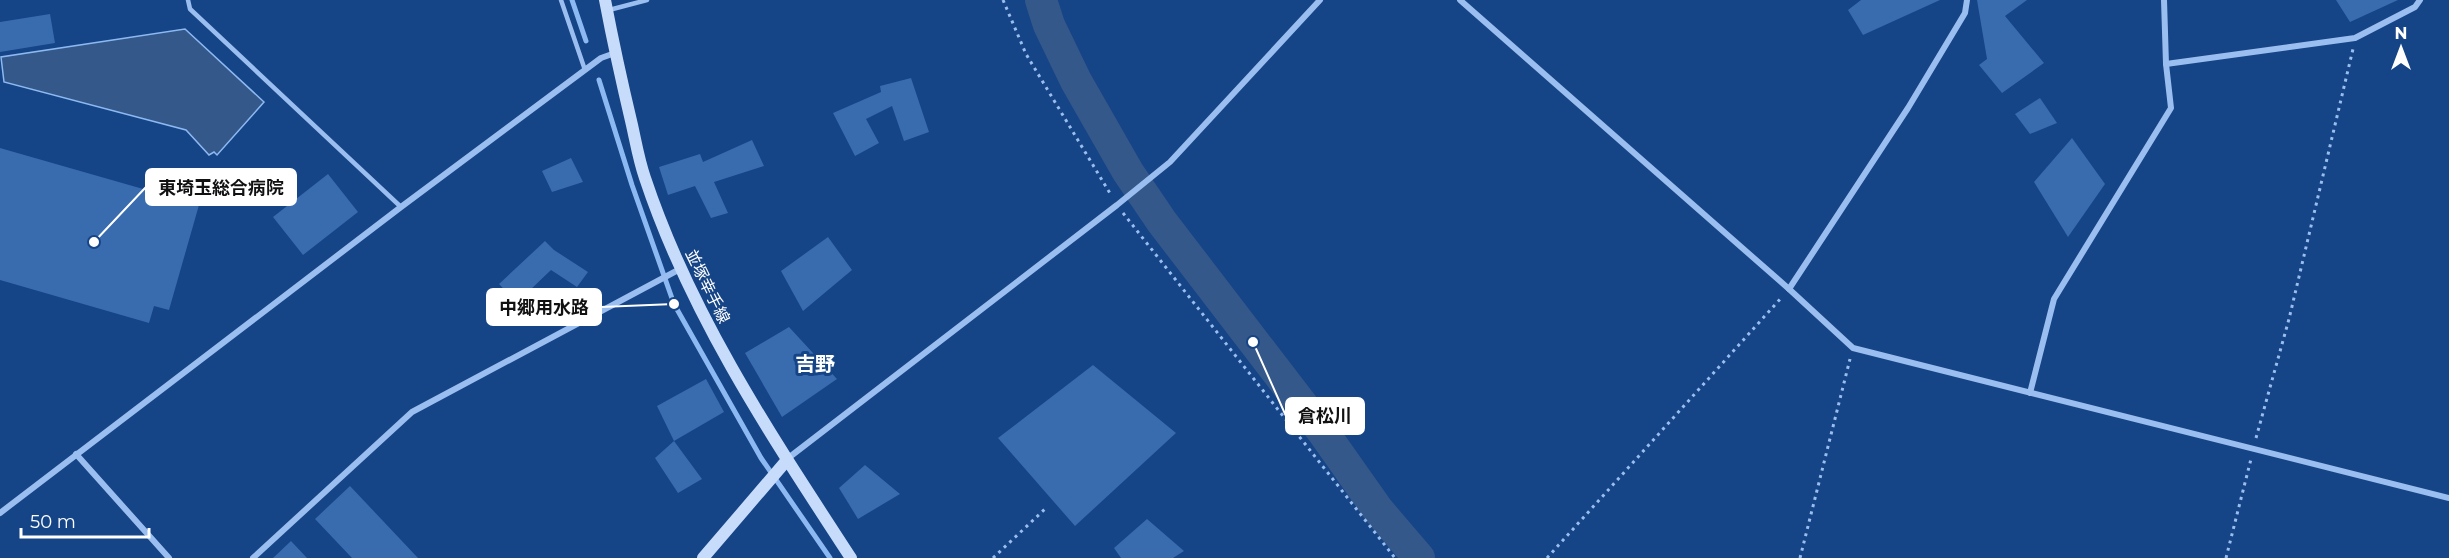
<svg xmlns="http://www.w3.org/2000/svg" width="2449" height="558" viewBox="0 0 2449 558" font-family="Montserrat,'Noto Sans JP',sans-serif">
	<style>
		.water { fill: #35588a; stroke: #8cb9f2; stroke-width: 1.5 }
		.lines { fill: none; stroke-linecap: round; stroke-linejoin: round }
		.stream { stroke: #8cb9f2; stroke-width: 5 }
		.river { stroke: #35588a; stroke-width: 32 }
		.building { fill: #396baf }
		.path { stroke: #9abeef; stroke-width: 3; stroke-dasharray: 3 4.5; stroke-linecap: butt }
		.lane { stroke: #9abeef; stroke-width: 4.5 }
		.street { stroke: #9abeef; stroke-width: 6 }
		.secondary { stroke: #c7dcfa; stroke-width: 12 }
		.labels { text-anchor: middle; stroke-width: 6; stroke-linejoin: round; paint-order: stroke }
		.street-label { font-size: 16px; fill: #fff; stroke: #154487 }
		.quarter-label { font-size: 20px; font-weight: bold; fill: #fff; stroke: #154487 }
		.leader { fill: none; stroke: #fff; stroke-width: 2 }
		.callout-dot { fill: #fff; stroke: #154487; stroke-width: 2 }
		.callout { fill: #fff; stroke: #fff; stroke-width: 2 }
		.callout-label { font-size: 18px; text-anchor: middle; font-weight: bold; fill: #111 }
	</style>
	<rect width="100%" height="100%" fill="#154487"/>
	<!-- water -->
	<polygon class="water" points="185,29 264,102 217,155 214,152 209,155 186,130 4,82 1,57"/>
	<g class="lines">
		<!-- stream -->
		<g class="stream">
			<polyline points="572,0 586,41"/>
			<polyline points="599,80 632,185 674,304 761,458 830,558"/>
		</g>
		<!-- river -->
		<polyline class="river" points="1041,0 1049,25 1076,81 1128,172 1162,222 1323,432 1378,510 1419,558"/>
	</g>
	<!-- building -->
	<g class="building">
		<polygon points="1861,0 1940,0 1863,35 1848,10"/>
		<polygon points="1977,0 2027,0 2005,16 2044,63 2002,93 1979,65 1987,59"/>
		<polygon points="2336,0 2398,0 2350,22"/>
		<polygon points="50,14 55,43 0,52 0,22"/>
		<polygon points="911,78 929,132 904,141 892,106 866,119 879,143 855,156 833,113 881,92 880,86"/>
		<polygon points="2040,98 2057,123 2030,134 2015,114"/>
		<polygon points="2072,138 2105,184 2068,237 2034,182"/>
		<polygon points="752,140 764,166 714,182 728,213 711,218 695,186 668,195 659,167 700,154 703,162"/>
		<polygon points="0,148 199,205 169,310 154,306 149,323 0,280"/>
		<polygon points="571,158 583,182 552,192 542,171"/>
		<polygon points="328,174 358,212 303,255 273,217"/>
		<polygon points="828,237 852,270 803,311 781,271"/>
		<polygon points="545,241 554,250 588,272 577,287 551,270 529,291 534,296 521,307 499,284"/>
		<polygon points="789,327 837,379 782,417 745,353"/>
		<polygon points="1093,365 1176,433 1075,526 998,438"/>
		<polygon points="706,379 724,412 674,441 657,406"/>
		<polygon points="674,441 702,479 678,493 655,458"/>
		<polygon points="865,465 900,494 858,519 839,488"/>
		<polygon points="350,486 418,558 352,558 315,519"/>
		<polygon points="1147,519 1184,551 1173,558 1121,558 1114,548"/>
		<polygon points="291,541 307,558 273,558"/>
	</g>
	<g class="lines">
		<!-- path -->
		<g class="path">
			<polyline points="1003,0 1026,54 1111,195"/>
			<polyline points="1123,213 1395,558"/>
			<polyline points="2256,438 2289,319 2353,49"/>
			<polyline points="993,558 1045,509"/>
			<polyline points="1547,558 1782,297"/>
			<polyline points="1800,558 1850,359"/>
			<polyline points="2226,558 2251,459"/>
		</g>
		<!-- lane -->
		<g class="lane">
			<polyline points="188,0 190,9 401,207"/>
			<polyline points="561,0 585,70"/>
			<polyline points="609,10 647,0"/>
		</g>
		<!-- street -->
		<g class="street">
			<polyline points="1460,0 1789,289 1853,348 2449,498"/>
			<polyline points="2166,64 2355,38 2415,7 2420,0"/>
			<polyline points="1789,289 1908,108 1965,13 1967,0"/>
			<polyline points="2030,393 2054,299 2171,108 2166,64 2164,0"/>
			<polyline points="76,454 169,558"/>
			<polyline points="787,459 1117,205 1170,162 1320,0"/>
			<polyline points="0,513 401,207 601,58 615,53"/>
			<polyline points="253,558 412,412 680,269"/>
		</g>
		<!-- secondary -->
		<g class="secondary">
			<path d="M605 0C613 42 622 83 632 125 636 143 639 161 645 178 691 316 772 437 851 558"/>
			<polyline points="703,558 787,460"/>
		</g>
	</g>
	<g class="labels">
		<!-- street labels -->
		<g class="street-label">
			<text transform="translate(708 286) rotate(64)" y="6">並塚幸手線</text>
		</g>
		<!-- quarter labels -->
		<g class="quarter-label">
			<text x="815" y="371">吉野</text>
		</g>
	</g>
	<!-- callouts -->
	<path class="leader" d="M94 242L146 187M674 304L601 307M1253 342L1286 416"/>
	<g class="callout-dot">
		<circle cx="94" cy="242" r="6"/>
		<circle cx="674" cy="304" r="6"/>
		<circle cx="1253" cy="342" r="6"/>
	</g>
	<g class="callout">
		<rect x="146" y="169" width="150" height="36" rx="6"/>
		<rect x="487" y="289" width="114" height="36" rx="6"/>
		<rect x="1286" y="398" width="78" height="36" rx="6"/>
	</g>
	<g class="callout-label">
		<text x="221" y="194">東埼玉総合病院</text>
		<text x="544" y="314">中郷用水路</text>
		<text x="1325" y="422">倉松川</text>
	</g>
	<!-- north arrow -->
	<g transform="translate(2401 48)" stroke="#154487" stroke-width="4.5" paint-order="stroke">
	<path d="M0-4.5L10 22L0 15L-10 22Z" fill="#ffffff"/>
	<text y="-9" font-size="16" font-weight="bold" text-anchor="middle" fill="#ffffff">N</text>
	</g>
	<!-- scale -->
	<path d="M21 528v9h128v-9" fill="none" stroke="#ffffff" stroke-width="3"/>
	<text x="30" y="528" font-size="18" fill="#ffffff" stroke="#154487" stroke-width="4.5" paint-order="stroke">50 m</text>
</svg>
